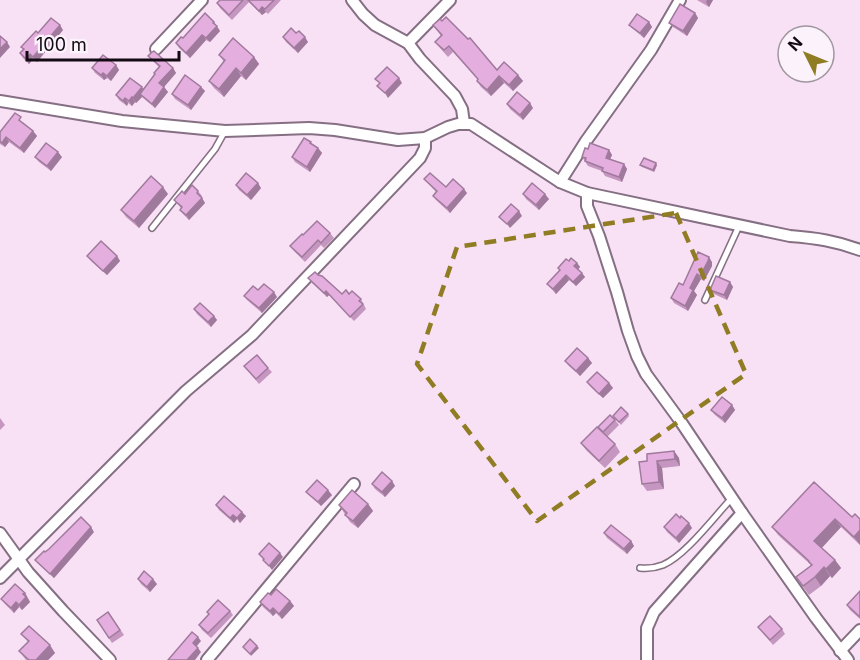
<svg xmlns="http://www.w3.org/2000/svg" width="860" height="660" viewBox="0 0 860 660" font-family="Inter,sans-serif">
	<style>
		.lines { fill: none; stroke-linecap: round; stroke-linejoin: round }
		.service-casing { stroke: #856f83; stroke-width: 8 }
		.minor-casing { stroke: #856f83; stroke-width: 14 }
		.service { stroke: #fff; stroke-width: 5 }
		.minor { stroke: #fff; stroke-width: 10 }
		.wall { fill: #c496c0 }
		.shaded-wall { fill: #a07a9c }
		.building { fill: #e4afdf; stroke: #a07a9c; stroke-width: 1.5 }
		.marked { fill: none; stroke: #907c23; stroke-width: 4.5; stroke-dasharray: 12 8; stroke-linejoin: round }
	</style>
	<rect width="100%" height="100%" fill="#f8e0f5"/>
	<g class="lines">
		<!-- service casing -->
		<g class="service-casing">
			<g id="service">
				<polyline points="152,228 215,149 225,131"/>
				<polyline points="705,300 739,226"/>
				<path d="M640 568C648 569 655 568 663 565 686 555 714 517 732 498"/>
			</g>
		</g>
		<!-- minor casing -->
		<g class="minor-casing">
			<g id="minor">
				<polyline points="352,0 363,14 375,25 408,43 420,59 455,96 462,109 464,123"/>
				<polyline points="408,43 450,0"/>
				<polyline points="156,49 202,0"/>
				<path d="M0 101 122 121 225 131 309 128 335 130 398 140 425 138 448 127 458 124H471L560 182 587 193 790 236C816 238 836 241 860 250"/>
				<polyline points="560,182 586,141 651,50 680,0"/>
				<polyline points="587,193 587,206 599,236 617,292 628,331 637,356 646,374 681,422 742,513 816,618 848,660"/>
				<polyline points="0,533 28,572 63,611 110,660"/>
				<polyline points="0,578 186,391 252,335 270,316 420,158 425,148 425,138"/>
				<polyline points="840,651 860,630"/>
				<polyline points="207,660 354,484"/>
				<polyline points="647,660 647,628 654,612 742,513"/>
			</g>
		</g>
		<!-- service -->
		<use href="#service" class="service"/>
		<!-- minor -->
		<use href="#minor" class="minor"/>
	</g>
	<!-- wall -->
	<g class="wall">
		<polygon points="220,0 281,0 268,14 266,12 262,15 249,2 232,20 220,8 217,3"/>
		<polygon points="697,0 713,0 709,7"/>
		<polygon points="695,13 698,18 687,36 673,27 669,23"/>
		<polygon points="214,22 220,31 210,42 206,40 190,58 179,48 176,43 183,38"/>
		<polygon points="649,22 652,27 644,38 633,29 629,25"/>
		<polygon points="433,25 497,70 518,75 523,81 513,91 504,83 491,96 481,87 477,81 478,80 453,52 448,57 440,48 435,42 441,36"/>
		<polygon points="63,30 37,62 33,59 29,64 23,58 20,53 23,49 21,47 38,33"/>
		<polygon points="296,33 308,42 298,53 286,42 283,37"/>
		<polygon points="219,55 254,57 259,64 246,80 241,76 224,97 214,88 209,81 224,62"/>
		<polygon points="148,56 173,68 176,73 164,87 168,92 155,108 142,97 136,103 135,102 132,106 128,103 127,106 119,100 116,95 144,90 159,67"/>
		<polygon points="116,65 119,70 111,81 107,78 104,80 95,73 92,68"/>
		<polygon points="201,87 205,91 191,110 175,99 172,94"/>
		<polygon points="507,104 533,108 523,120 510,109"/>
		<polygon points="24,122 23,123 33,131 37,136 24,153 9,142 5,147 0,144 0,132"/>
		<polygon points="313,145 318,148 322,153 310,172 295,162 292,157"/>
		<polygon points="588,149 609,150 612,155 610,159 624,164 627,169 622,182 605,176 602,171 588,166 582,157"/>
		<polygon points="35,157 62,157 51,171 39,162"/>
		<polygon points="640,165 657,165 654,172 642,167"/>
		<polygon points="424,179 446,187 467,193 450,213 436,200 433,196 436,192"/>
		<polygon points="236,185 261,188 251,200 239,190"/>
		<polygon points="198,191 202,196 201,197 205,203 189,220 183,214 180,210 181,208 174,200 185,194"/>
		<polygon points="168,194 139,228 126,217 121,210"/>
		<polygon points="523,194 549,199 539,210 526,199"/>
		<polygon points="330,233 334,238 324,248 321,245 305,262 294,251 290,246 303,235"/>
		<polygon points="87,256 117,256 120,261 107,275 91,261"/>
		<polygon points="569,261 577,263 580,267 578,270 585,277 576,286 569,280 556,294 547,284 560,270 558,268"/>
		<polygon points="712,262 712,266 704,281 701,279 694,291 697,295 688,311 674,303 671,298 683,285"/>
		<polygon points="308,278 342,294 349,294 361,299 366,309 354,321 329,295 327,297 312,283"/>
		<polygon points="730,282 733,287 727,300 714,294 710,290"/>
		<polygon points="258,290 277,297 262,313 247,300 244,296"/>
		<polygon points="194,309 214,316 217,320 211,327 197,314"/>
		<polygon points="588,358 592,363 580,376 569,366 565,361"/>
		<polygon points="244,366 268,368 272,372 259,384"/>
		<polygon points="587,382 609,383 613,388 603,398 591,387"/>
		<polygon points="732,405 735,410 725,423 715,415 711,410"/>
		<polygon points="628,414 629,416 621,425 613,416"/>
		<polygon points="0,418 5,425 0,430"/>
		<polygon points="615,420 619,425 607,437 615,444 620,452 605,468 586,450 581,443 599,429"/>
		<polygon points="674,451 679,458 680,466 662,468 664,489 647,491 642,484 647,461"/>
		<polygon points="392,481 395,486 385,497 375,489 372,484"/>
		<polygon points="306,492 332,495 321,506 310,496"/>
		<polygon points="368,504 373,511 358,528 350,522 339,505"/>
		<polygon points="216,505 246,516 240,523 237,519 234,523 219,510"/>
		<polygon points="852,517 860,545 841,527 821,548 835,560 841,568 832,578 830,576 821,586 809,595 796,577 811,565 778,535 772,527"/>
		<polygon points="680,518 692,528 679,543 667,532 664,527"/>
		<polygon points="94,532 54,578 39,564 35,560 45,552"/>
		<polygon points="604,533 631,541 634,546 627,554 607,538"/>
		<polygon points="138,579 157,584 150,592 141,584"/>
		<polygon points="860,591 860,619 850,610 847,605"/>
		<polygon points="25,593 30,602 22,610 19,607 14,613 5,604 1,599"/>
		<polygon points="271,595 290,601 294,606 282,619 276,613 273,616 263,607 260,602"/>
		<polygon points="230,611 233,615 211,638 202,630 199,625 209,614"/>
		<polygon points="108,612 124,635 112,643 97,620"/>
		<polygon points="758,627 782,629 785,634 773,645"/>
		<polygon points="21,634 55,653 48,660 26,660 19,651 28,642"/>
	</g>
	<!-- shaded-wall -->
	<g class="shaded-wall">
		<polygon points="707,0 713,0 709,7 706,2"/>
		<polygon points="262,7 266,12 262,15 259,11"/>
		<polygon points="695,13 698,18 687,36 683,31"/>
		<polygon points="214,22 220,31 210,42 206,38"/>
		<polygon points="649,22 652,27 644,38 640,33"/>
		<polygon points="60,25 63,30 37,62 33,57"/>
		<polygon points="202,35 206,40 190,58 186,53"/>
		<polygon points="305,37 308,42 298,53 294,48"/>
		<polygon points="7,42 10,47 0,58 0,49"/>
		<polygon points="30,54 33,59 29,64 26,59"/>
		<polygon points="254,57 259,64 246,80 241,73"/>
		<polygon points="116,65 119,70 111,81 107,76"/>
		<polygon points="173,68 176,73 163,88 159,83"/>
		<polygon points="236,68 241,76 224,97 219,89"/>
		<polygon points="103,73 107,78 104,80 101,75"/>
		<polygon points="518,75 523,81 513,91 509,85"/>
		<polygon points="499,76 504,83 491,96 487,90"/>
		<polygon points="399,78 402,83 388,98 385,93"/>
		<polygon points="142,87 146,92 140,94 142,97 136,103 133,98"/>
		<polygon points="164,87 168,92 155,108 152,104"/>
		<polygon points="201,87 205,91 191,110 188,105"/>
		<polygon points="132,97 135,102 132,106 129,101"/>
		<polygon points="125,98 128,103 127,106 123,101"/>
		<polygon points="530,103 533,108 523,120 520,115"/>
		<polygon points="33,131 37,136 24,153 20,148"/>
		<polygon points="6,137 9,142 5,147 2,143"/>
		<polygon points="318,148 322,153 310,172 307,167"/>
		<polygon points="609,150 612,155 609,162 606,158"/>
		<polygon points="58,152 62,157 51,171 47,166"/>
		<polygon points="656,163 657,165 654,172 653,170"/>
		<polygon points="624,164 627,169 622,182 619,177"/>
		<polygon points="258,183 261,188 251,200 247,195"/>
		<polygon points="163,187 168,194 139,228 134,221"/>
		<polygon points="464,189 467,193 450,213 447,208"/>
		<polygon points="545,194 549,199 539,210 536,205"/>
		<polygon points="202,198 205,203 189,220 186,215"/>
		<polygon points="519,211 522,216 510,228 507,224"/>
		<polygon points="117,256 120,261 107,275 103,271"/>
		<polygon points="709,257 712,262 712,266 704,281 700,276"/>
		<polygon points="577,263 580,267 577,270 574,266"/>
		<polygon points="582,273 585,277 576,286 573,282"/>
		<polygon points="697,274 701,279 694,291 697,295 688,311 685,306 690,288"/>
		<polygon points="566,275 569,280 556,294 553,289"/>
		<polygon points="730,282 733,287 727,300 724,295"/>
		<polygon points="326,291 329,295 327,297 324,293"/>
		<polygon points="274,292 277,297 262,313 259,308"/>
		<polygon points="214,316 217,320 211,327 208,322"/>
		<polygon points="588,358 592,363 580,376 576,371"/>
		<polygon points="609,383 613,388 603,398 599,394"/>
		<polygon points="732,405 735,410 725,423 722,418"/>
		<polygon points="674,451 679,458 680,466 675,459"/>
		<polygon points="657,461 662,468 664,489 659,482"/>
		<polygon points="392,481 395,486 385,497 382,492"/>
		<polygon points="328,490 332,495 321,506 318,502"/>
		<polygon points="368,504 373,511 358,528 353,521"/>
		<polygon points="242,512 246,516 240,523 237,518"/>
		<polygon points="233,515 237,519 234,523 230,518"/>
		<polygon points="835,519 841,527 820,550 814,541"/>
		<polygon points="689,523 692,528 679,543 676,538"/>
		<polygon points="91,527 94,532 54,578 50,574"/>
		<polygon points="860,530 860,545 854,537"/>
		<polygon points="631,541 634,546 627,554 624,549"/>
		<polygon points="280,553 283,557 272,570 269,566"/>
		<polygon points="835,560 841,568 832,578 826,569"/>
		<polygon points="824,567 830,576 821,586 815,577"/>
		<polygon points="153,579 157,584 150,592 147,587"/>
		<polygon points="25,593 30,602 22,610 19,605"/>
		<polygon points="290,601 294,606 282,619 279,614"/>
		<polygon points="16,602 19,607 14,613 11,608"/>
		<polygon points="273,608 276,613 273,616 270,611"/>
		<polygon points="198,637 201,641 196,647 193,643"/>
		<polygon points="50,645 55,653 48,660 36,660"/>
		<polygon points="257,646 259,648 251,656 250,654"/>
		<polygon points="198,648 201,652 195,660 187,660"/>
	</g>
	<!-- building -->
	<g class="building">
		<polygon points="220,0 243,0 229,15 217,3"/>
		<polygon points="248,0 274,0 265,9 262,7 259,11"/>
		<polygon points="680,4 695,13 683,31 669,23"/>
		<polygon points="205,13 214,22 213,23 217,26 206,38 202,35 186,53 176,43 181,37 183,38"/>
		<polygon points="637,14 649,22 640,33 629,25"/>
		<polygon points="446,17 468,39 470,38 497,70 504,62 518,75 509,85 499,76 487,90 477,81 478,79 449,46 444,50 435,42 442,35 433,25 440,19 442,21"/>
		<polygon points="51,18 60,25 33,57 30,54 26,59 20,53 24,49 21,47 36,31 38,33"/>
		<polygon points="291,28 296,33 299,31 305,37 294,48 283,37"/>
		<polygon points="0,36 7,42 0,49"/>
		<polygon points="233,38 254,57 241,73 236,68 219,89 209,81 225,60 219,55"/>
		<polygon points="154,51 173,68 159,83 164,87 152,104 140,94 155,74 154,73 160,66 148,56 152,52"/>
		<polygon points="103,55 116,65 107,76 103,73 101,75 92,68"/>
		<polygon points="387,67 399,78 385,93 377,86 380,83 375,79"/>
		<polygon points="185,75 201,87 188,105 172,94"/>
		<polygon points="130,78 142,87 133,98 132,97 129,101 125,98 123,101 116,95"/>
		<polygon points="517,92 530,103 520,115 507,104"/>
		<polygon points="15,113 21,117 19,120 33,131 20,148 6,137 2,143 0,141 0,132"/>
		<polygon points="304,138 311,142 310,143 318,148 307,167 292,157"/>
		<polygon points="46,143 58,152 47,166 35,157"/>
		<polygon points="590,143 609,150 606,158 624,164 619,177 602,171 603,168 585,161 586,158 582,157 585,148 588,149"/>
		<polygon points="644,158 656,163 653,170 640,165"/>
		<polygon points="246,173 258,183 247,195 236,185"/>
		<polygon points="430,173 446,187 453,179 464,189 447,208 433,196 437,191 424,179"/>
		<polygon points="151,176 163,187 134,221 121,210"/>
		<polygon points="532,183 545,194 536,205 523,194"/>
		<polygon points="192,185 198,191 197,193 202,198 186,215 180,210 182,207 174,200 182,191 185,194"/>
		<polygon points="511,204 519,211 507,224 499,217"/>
		<polygon points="317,221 330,233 321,243 318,240 302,257 290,246 302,234 303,235"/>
		<polygon points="101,241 117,256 103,271 87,256"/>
		<polygon points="698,252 709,257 708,261 700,276 697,274 690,288 693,290 685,306 671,298 679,283 683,285"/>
		<polygon points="571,258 577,263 574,266 582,273 573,282 566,275 553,289 547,284 560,270 558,268 566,259 569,261"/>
		<polygon points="315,272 318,275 322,276 342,294 346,290 349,294 352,291 361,299 359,301 363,304 350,317 326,291 324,293 308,278"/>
		<polygon points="716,276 730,282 724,295 710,290"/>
		<polygon points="264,284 274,292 259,308 244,296 253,286 258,290"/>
		<polygon points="200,303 214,316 208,322 194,309"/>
		<polygon points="577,348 588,358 576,371 565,361"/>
		<polygon points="257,355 268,368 256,379 244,366"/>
		<polygon points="597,372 609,383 599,394 587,382"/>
		<polygon points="722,397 732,405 722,418 711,410"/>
		<polygon points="621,407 628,414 619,422 613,416"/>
		<polygon points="610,415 615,420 603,432 598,427"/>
		<polygon points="597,427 615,444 599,461 581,443"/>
		<polygon points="674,451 675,459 657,461 659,482 642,484 639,462 647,461 647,454"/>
		<polygon points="382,472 392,481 382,492 372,484"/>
		<polygon points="317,480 328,490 318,502 306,492"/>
		<polygon points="814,482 852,517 855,514 860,519 860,530 854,537 835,519 814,541 835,560 826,569 824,567 815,577 803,586 796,577 812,565 809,562 809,561 772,527"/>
		<polygon points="352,490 368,504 353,521 345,515 347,513 339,505"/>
		<polygon points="224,496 242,512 237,518 233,515 230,518 216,505"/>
		<polygon points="676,514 680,518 681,516 689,523 676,538 664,527"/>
		<polygon points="81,517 91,527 50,574 35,560 44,551 45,552 49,549"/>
		<polygon points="611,525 631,541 624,549 604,533"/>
		<polygon points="269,543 280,553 269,566 263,560 264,559 259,554"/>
		<polygon points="144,571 153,579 147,587 138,579"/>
		<polygon points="15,584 25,593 23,594 26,597 19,605 16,602 11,608 1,599"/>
		<polygon points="276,589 290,601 279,614 273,608 270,611 260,602 268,593 271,595"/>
		<polygon points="860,591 860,617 847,605"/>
		<polygon points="218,600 230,611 208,633 199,625 209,614 207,612"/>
		<polygon points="108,612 120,630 109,638 97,620"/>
		<polygon points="770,616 782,629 770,640 758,627"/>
		<polygon points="29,626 50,645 36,660 29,660 19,651 29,641 21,634"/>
		<polygon points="192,632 198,637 193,643 198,648 187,660 168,660"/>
		<polygon points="250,639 257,646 250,654 243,647"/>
	</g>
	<!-- marked area -->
	<path class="marked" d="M676 213 746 374 537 521 417 364 457 247Z"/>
	<!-- north arrow -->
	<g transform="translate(806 54) rotate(313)"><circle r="28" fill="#fcf2fb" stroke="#9f969e" stroke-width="1.5"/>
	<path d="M0-4.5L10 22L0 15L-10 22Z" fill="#907c23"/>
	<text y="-9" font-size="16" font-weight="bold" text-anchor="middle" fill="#130b13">N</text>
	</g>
	<!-- scale -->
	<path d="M27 51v9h152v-9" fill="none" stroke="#130b13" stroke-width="3"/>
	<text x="36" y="51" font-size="18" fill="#130b13" stroke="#fcf2fb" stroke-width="4.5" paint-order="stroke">100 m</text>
</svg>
